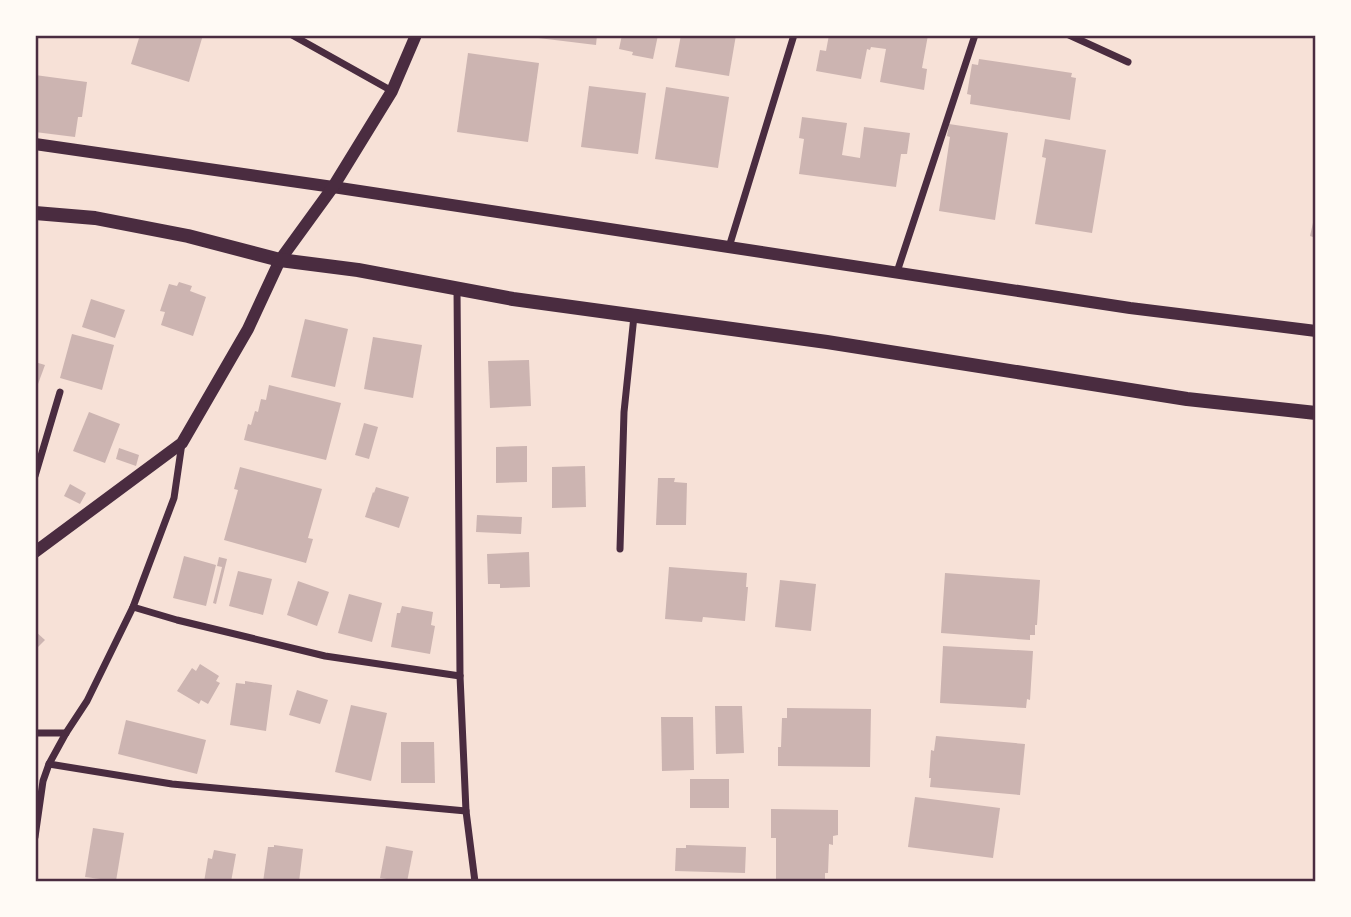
<svg xmlns="http://www.w3.org/2000/svg" width="1351" height="917" viewBox="0 0 1351 917" font-family="'Archivo Narrow',sans-serif">
	<style>
		.building { fill: #ccb4b1 }
		.lines { fill: none; stroke-linecap: round; stroke-linejoin: round }
		.minor { stroke: #4a2c40; stroke-width: 7 }
		.tertiary { stroke: #4a2c40; stroke-width: 12 }
		.secondary { stroke: #4a2c40; stroke-width: 14 }
		.neatline { fill: none; stroke: #4a2c40; stroke-width: 2.5 }
	</style>
	<rect width="100%" height="100%" fill="#f7e1d7"/>
	<!-- building -->
	<g class="building">
		<polygon points="140,35 203,35 189,82 131,64"/>
		<polygon points="530,35 597,35 596,45 530,37"/>
		<polygon points="622,35 658,35 653,59 632,55 633,52 619,49"/>
		<polygon points="681,35 736,35 729,76 675,67"/>
		<polygon points="829,35 928,35 922,68 927,69 924,90 880,82 886,49 871,47 870,50 867,49 861,79 816,71 820,50 826,51"/>
		<polygon points="468,53 539,63 528,142 457,132"/>
		<polygon points="979,59 1072,73 1071,77 1076,78 1070,120 970,104 971,95 967,94 972,64 978,65"/>
		<polygon points="35,75 87,82 82,117 78,117 75,137 35,132"/>
		<polygon points="589,86 646,93 638,154 581,147"/>
		<polygon points="666,87 729,97 718,168 655,159"/>
		<polygon points="802,117 847,123 842,155 860,158 864,127 910,133 907,154 901,154 896,187 799,174 804,139 799,138"/>
		<polygon points="949,124 1008,133 995,220 939,211 950,137 947,136"/>
		<polygon points="1045,139 1106,150 1092,233 1035,224 1046,158 1042,157"/>
		<polygon points="1315,214 1316,214 1316,238 1310,236"/>
		<polygon points="179,282 192,286 190,291 206,297 193,336 161,325 165,312 160,311 169,284 177,286"/>
		<polygon points="91,299 125,310 115,338 82,327"/>
		<polygon points="305,319 348,329 335,387 291,377"/>
		<polygon points="72,334 114,345 102,390 60,378"/>
		<polygon points="373,337 422,345 413,398 364,389"/>
		<polygon points="529,360 531,406 490,408 488,361"/>
		<polygon points="35,362 45,365 38,384 35,383"/>
		<polygon points="269,385 341,403 326,460 244,440 248,424 251,425 255,411 258,412 261,399 266,400"/>
		<polygon points="89,412 120,424 105,463 73,451"/>
		<polygon points="364,423 378,427 369,459 355,455"/>
		<polygon points="527,446 527,482 496,483 496,447"/>
		<polygon points="119,448 139,455 136,466 116,459"/>
		<polygon points="585,466 586,507 552,508 552,467"/>
		<polygon points="240,467 322,489 308,538 313,539 306,563 224,540 238,490 234,489"/>
		<polygon points="658,478 675,478 674,482 687,483 686,525 656,525"/>
		<polygon points="70,484 86,493 80,504 64,496"/>
		<polygon points="376,487 409,497 399,528 365,517 373,492 374,493"/>
		<polygon points="477,515 522,517 521,534 476,532"/>
		<polygon points="529,552 530,587 500,588 500,584 488,584 487,554"/>
		<polygon points="184,556 216,565 206,606 173,598"/>
		<polygon points="219,557 227,559 216,604 213,603 222,567 217,566"/>
		<polygon points="669,567 747,573 746,587 748,587 745,621 703,617 702,622 665,619"/>
		<polygon points="238,571 272,579 263,615 229,606"/>
		<polygon points="945,573 1040,580 1037,625 1035,625 1035,635 1030,635 1030,640 941,633"/>
		<polygon points="780,580 816,584 811,631 775,627"/>
		<polygon points="298,581 329,592 317,626 287,615"/>
		<polygon points="349,594 382,603 372,642 338,633"/>
		<polygon points="402,606 433,612 431,625 435,626 430,654 391,647 397,613 400,613"/>
		<polygon points="35,631 45,640 35,650"/>
		<polygon points="943,646 1033,651 1030,700 1027,699 1026,708 940,703"/>
		<polygon points="200,664 219,676 216,681 220,683 208,704 201,700 199,704 177,691 192,668 196,671"/>
		<polygon points="245,681 272,685 266,731 230,725 236,683 245,684"/>
		<polygon points="297,690 328,700 320,724 289,715"/>
		<polygon points="351,705 387,713 371,781 335,772"/>
		<polygon points="715,706 742,706 744,753 716,754"/>
		<polygon points="787,708 871,709 870,767 778,766 778,747 781,747 782,718 787,718"/>
		<polygon points="661,717 693,717 694,770 662,771"/>
		<polygon points="126,720 206,740 197,774 118,754"/>
		<polygon points="936,736 1025,744 1020,795 930,787 931,778 929,778 931,750 934,751"/>
		<polygon points="401,742 434,742 435,783 401,783"/>
		<rect x="690" y="779" width="39" height="29"/>
		<polygon points="915,797 1000,808 993,858 908,847"/>
		<polygon points="771,809 838,810 838,835 833,836 833,845 829,844 828,873 825,873 825,882 776,882 776,838 771,838"/>
		<polygon points="93,828 124,833 116,881 85,877"/>
		<polygon points="274,845 303,849 299,882 263,882 268,847 274,847"/>
		<polygon points="686,845 746,847 745,873 675,871 676,848 686,848"/>
		<polygon points="386,846 413,851 407,882 380,878"/>
		<polygon points="214,850 236,854 231,882 204,882 208,858 212,859"/>
	</g>
	<g class="lines">
		<!-- minor -->
		<g class="minor">
			<polyline points="292,35 392,91"/>
			<polyline points="1069,35 1128,62"/>
			<polyline points="729,247 794,35"/>
			<polyline points="897,272 975,35"/>
			<polyline points="457,288 460,676 466,811 475,882"/>
			<polyline points="35,476 60,392"/>
			<polyline points="620,549 624,412 634,316"/>
			<polyline points="133,607 177,620 325,656 460,676"/>
			<polyline points="35,733 66,733"/>
			<polyline points="49,764 172,784 466,811"/>
			<polyline points="35,837 43,781 49,764 66,733 87,701 133,607 174,498 182,443"/>
		</g>
		<!-- tertiary -->
		<g class="tertiary">
			<polyline points="35,144 333,187 1130,308 1316,331"/>
			<polyline points="35,552 182,443 248,329 280,260 333,187 392,91 416,35"/>
		</g>
		<!-- secondary -->
		<polyline class="secondary" points="35,213 95,218 188,236 280,260 358,270 513,299 827,342 1187,399 1316,413"/>
	</g>
	<!-- border -->
	<rect width="1351" height="917" fill="none" stroke="#fffaf5" stroke-width="74"/>
	<rect x="37" y="37" width="1277" height="843" class="neatline"/>
</svg>
